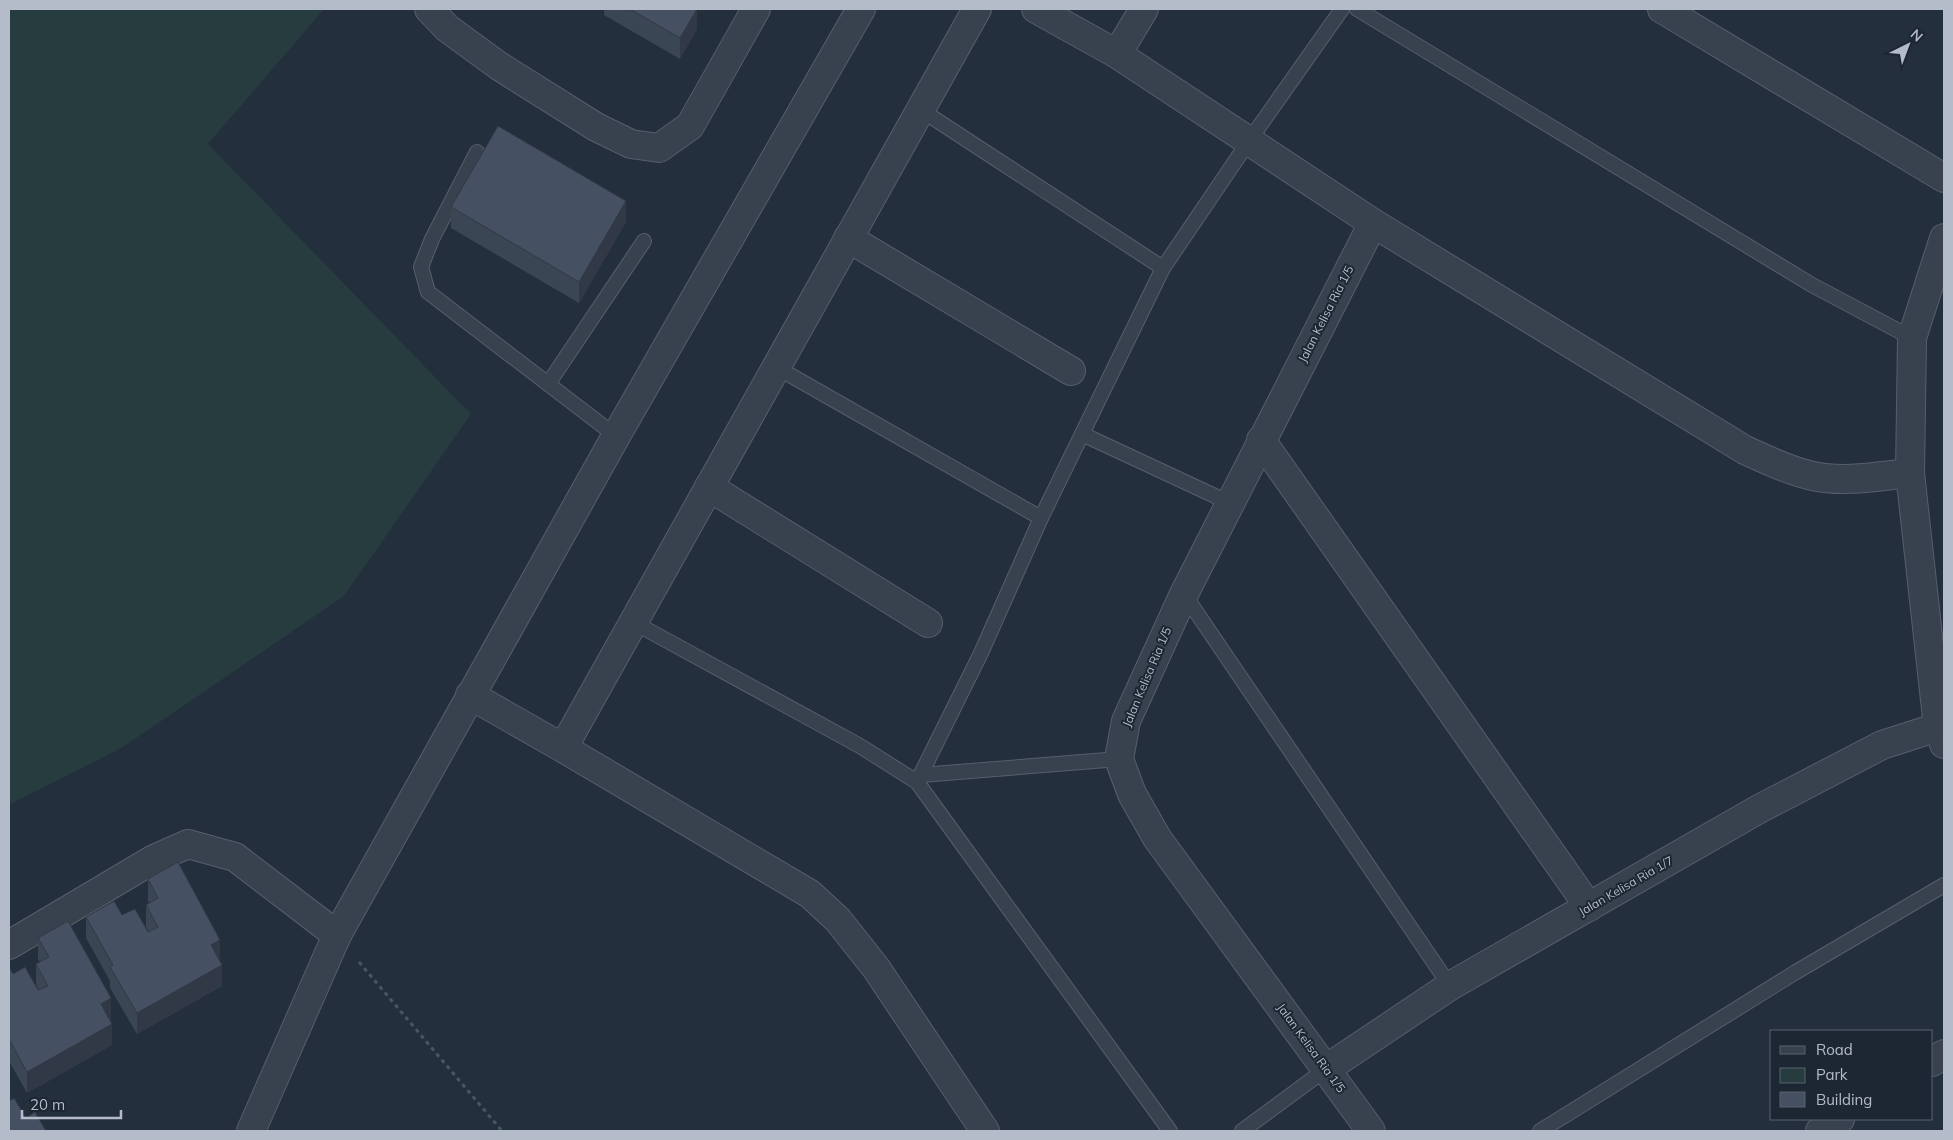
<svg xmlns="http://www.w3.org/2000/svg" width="1953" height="1140" viewBox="0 0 1953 1140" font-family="Mulish,sans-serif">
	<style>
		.green { fill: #263c3f }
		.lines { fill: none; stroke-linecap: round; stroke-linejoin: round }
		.service-casing { stroke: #565f6c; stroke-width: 16 }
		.minor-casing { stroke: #565f6c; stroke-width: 30 }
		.path { stroke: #44595c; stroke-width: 3; stroke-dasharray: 4 4; stroke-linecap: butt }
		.service { stroke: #38414e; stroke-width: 14 }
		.minor { stroke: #38414e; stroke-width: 28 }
		.wall { fill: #3b4654 }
		.shaded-wall { fill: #303945 }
		.building { fill: #455162; stroke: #303945 }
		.labels { text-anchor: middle; stroke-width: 4; stroke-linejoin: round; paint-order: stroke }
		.street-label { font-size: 12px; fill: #b4bcc9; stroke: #1d2633 }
	</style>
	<rect width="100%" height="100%" fill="#242f3e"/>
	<!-- green -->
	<polygon class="green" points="9,9 324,9 208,144 471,414 344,596 123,747 9,805"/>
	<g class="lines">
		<!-- service casing -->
		<g class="service-casing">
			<g id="service">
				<polyline points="1357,9 1812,285 1912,338"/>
				<polyline points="921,110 1163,268"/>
				<polyline points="477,152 432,239 421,267 428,292 616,436"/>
				<polyline points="776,367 1041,518"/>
				<polyline points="548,384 644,241"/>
				<polyline points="1082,434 1230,503"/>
				<polyline points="1184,594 1450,986"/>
				<polyline points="633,622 860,746 917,782 1170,1131"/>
				<polyline points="921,775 1119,759"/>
				<polyline points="917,782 981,653 1041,518 1163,268 1249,141 1342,9"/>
				<polyline points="1242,1131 1326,1069"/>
				<polyline points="1540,1131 1796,972 1944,885"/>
			</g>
		</g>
		<!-- minor casing -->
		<g class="minor-casing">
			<g id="minor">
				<polyline points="429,9 447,28 499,66 596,127 631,144 659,148 690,126 756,9"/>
				<path d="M1036 9 1117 54 1373 223 1745 450C1767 460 1790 471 1813 476 1845 483 1879 476 1910 473"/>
				<polyline points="1662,9 1944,178"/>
				<polyline points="1117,54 1144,9"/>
				<polyline points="848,238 1071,371"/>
				<polyline points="1261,440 1589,907"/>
				<polyline points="709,487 928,623"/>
				<polyline points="470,695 563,748 810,894 838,920 876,968 985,1131"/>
				<polyline points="1944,744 1938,727 1910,473 1912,338 1944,238"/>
				<polyline points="563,748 977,9"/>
				<polyline points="9,945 154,859 188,844 235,857 337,935"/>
				<polyline points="1932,1062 1944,1054"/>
				<polyline points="1326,1069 1450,986 1759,809 1882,745 1938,727 1944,727"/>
				<polyline points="251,1131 337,935 616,436 861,9"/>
				<polyline points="1371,1131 1157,838 1132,794 1119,759 1126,721 1184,594 1373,223"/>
				<polyline points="1820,1131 1840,1119"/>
			</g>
		</g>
		<!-- path -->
		<polyline class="path" points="359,962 502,1131"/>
		<!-- service -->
		<use href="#service" class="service"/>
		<!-- minor -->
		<use href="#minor" class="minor"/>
	</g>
	<!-- wall -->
	<g class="wall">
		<polygon points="604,9 697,9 697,29 680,59 604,15"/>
		<polygon points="451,207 626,222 579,303 451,228"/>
		<polygon points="148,879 220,961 222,986 137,1034 110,988 110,981 86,938 86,917 122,915 148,931 146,927 146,905 149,903 148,900"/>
		<polygon points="38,938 111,1019 110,1020 112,1045 27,1093 9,1061 9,967 13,974 39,990 36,985 36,964 40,962 38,959"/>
	</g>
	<!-- shaded-wall -->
	<g class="shaded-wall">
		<polygon points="697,9 697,29 680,59 680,38"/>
		<polygon points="626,201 626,222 579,303 579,282"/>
		<polygon points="220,940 220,961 211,945"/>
		<polygon points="222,965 222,986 137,1034 137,1013"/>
		<polygon points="111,998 111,1019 101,1025 101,1004"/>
		<polygon points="112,1024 112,1045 27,1093 27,1072"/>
	</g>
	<!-- building -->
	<g class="building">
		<polygon points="630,9 697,9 680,38"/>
		<polygon points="498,126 626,201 579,282 451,207"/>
		<polygon points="178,862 220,940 211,945 222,965 137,1013 110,967 113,965 86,917 114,901 122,915 135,909 148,932 158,927 146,905 158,898 148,879"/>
		<polygon points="68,921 111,998 101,1004 112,1024 27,1072 9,1039 9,967 13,974 25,967 38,990 48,986 36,964 49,957 38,938"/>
		<polygon points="14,1098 26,1118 35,1112 46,1131 9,1131 9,1101"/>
	</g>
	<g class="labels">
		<!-- street labels -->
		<g class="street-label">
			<text transform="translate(1326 314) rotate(-63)" y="4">Jalan Kelisa Ria 1/5</text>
			<text transform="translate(1147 677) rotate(-67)" y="4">Jalan Kelisa Ria 1/5</text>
			<text transform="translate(1626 886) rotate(-30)" y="4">Jalan Kelisa Ria 1/7</text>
			<text transform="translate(1311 1048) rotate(54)" y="4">Jalan Kelisa Ria 1/5</text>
		</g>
	</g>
	<!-- border -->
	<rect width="1953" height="1140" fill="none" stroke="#b4bcc9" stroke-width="20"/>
	<!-- legend -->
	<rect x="1770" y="1030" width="162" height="90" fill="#1d2633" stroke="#59626f"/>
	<rect x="1780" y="1046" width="25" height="8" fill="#38414e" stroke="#59626f"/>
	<text x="1816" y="1055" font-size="15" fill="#b4bcc9">Road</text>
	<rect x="1780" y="1068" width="25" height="15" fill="#263c3f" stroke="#59626f"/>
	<text x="1816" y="1080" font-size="15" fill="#b4bcc9">Park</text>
	<rect x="1780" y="1092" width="25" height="15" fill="#455162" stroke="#59626f"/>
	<text x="1816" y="1105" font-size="15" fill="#b4bcc9">Building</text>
	<!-- north arrow -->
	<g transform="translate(1908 45) rotate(42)" stroke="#1d2633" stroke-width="4" paint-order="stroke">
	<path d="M0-4L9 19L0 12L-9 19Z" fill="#b4bcc9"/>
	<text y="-8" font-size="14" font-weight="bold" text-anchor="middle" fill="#b4bcc9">N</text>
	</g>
	<!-- scale -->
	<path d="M22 1110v8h99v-8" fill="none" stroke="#b4bcc9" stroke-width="2.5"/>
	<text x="30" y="1110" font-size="15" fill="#b4bcc9" stroke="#1d2633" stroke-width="4" paint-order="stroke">20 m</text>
</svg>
